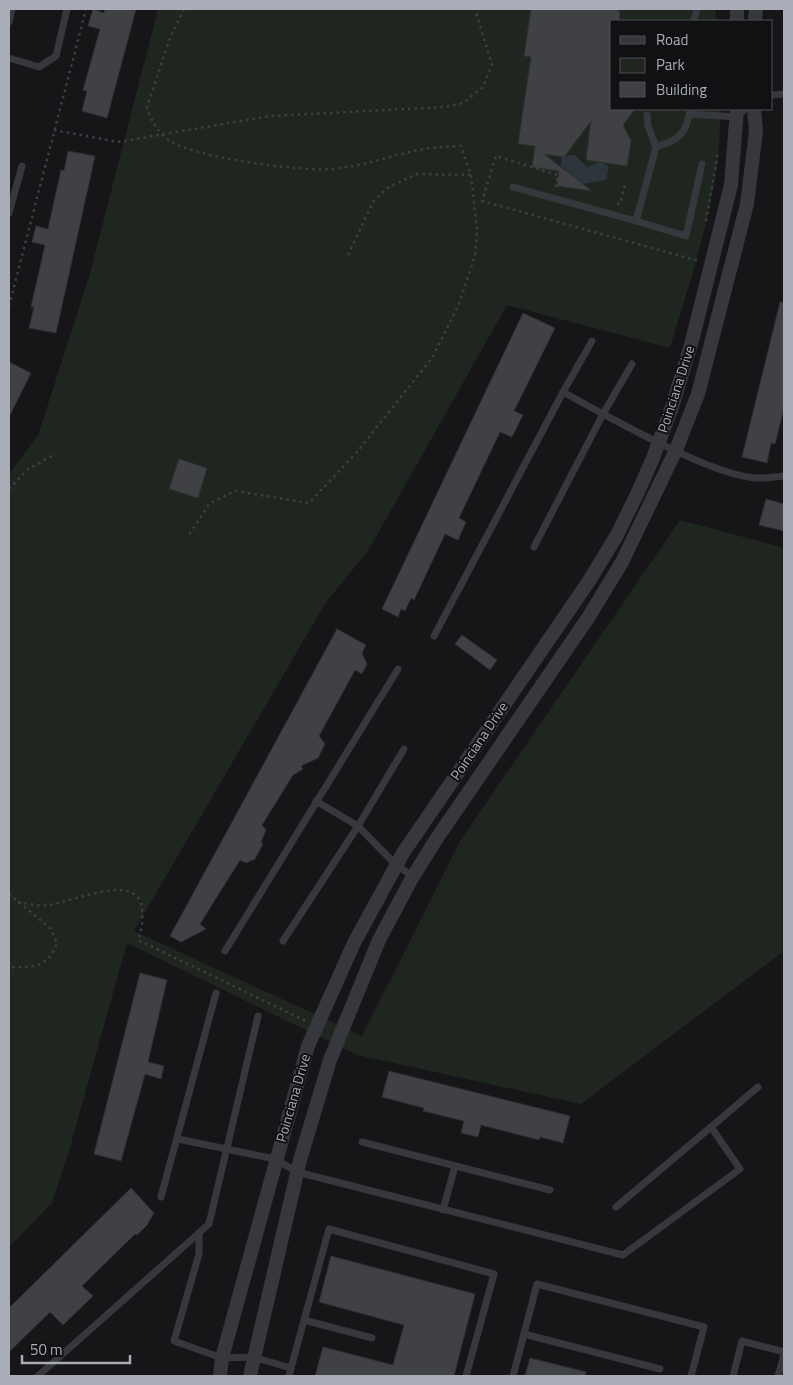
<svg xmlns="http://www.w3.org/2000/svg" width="793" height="1385" viewBox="0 0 793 1385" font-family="'Titillium Web',sans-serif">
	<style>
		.green { fill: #1e261f }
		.water { fill: #2c353c }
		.building { fill: #404145; stroke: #303034 }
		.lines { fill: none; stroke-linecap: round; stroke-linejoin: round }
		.path { stroke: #3d3f44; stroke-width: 2.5; stroke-dasharray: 2.5 4; stroke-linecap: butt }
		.lane { stroke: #37383d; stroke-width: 7 }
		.street { stroke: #37383d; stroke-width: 14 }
		.labels { text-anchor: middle; stroke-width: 4; stroke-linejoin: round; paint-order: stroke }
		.street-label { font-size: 14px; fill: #a8adb8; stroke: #111113 }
	</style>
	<rect width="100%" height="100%" fill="#161618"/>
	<!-- green -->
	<path class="green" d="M158 9H715L717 21H612V109H720C722 191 693 270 670 348L507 305 368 551 326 602 134 931 362 1036 460 841 680 520 784 548V951L581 1104 357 1055 127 943 69 1151 52 1203 9 1247V474L38 435 89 277Z"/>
	<!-- water -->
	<polygon class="water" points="575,155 587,167 601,161 609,167 606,180 582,184 561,166 562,156"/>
	<!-- building -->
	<g class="building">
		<polygon points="93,9 104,13 105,9 136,9 107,118 82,111 87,91 83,90 100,29 88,26"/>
		<polygon points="531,9 616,9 620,12 619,21 612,21 612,109 635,109 623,125 631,141 627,166 586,160 591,121 564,157 544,154 592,191 557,186 559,171 532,167 535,146 518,144 531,57 524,56"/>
		<polygon points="68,151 95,156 56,333 29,328 34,307 31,307 45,245 32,242 36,226 48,229 61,170 64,171"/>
		<polygon points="780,302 784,302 784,408 775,444 771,443 767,463 742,457"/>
		<polygon points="523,313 555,328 514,411 523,415 512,437 500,432 459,518 466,522 458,540 445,534 414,600 411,598 405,611 401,609 398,617 382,609"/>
		<polygon points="9,362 31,373 9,417"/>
		<polygon points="179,459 207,468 198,498 169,489"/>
		<polygon points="766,499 784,504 784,531 759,525"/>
		<polygon points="337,629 366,645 362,653 367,664 362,674 355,670 319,736 325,744 318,758 301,766 303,769 293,775 262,825 266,830 261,842 263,844 255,859 246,863 240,860 200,924 206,929 181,942 170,936"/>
		<polygon points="462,635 497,660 490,670 455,644"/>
		<polygon points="140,973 167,980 148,1062 164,1066 161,1079 145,1074 121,1161 94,1154"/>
		<polygon points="389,1071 570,1116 563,1143 540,1137 539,1140 481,1125 478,1137 461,1133 464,1121 423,1111 424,1108 382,1097"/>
		<polygon points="131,1188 154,1213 147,1225 137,1235 135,1234 82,1286 93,1296 63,1325 50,1312 9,1352 9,1308"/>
		<polygon points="331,1256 475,1294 454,1376 315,1376 323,1347 393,1365 404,1325 319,1302"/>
		<polygon points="530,1358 586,1372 585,1376 525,1376"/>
	</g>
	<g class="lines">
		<!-- path -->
		<g class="path">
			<path d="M184 9 170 38 147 107C151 121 157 132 170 141 197 158 297 171 330 169 361 167 389 156 419 150 433 147 447 147 461 146L471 175 477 230 475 256 459 304 432 358 357 452 309 503 235 491 210 503 188 536"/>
			<polyline points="54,130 118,142 270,116 444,107 463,103 483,87 492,65 475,9"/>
			<polyline points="556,187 558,175 496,156 482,201 699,261"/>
			<polyline points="617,204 620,204 625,184"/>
			<polyline points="706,221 718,152"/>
			<polyline points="348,255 373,202 387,188 417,174 471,175"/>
			<polyline points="9,306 86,9"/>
			<polyline points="9,489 27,470 55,454"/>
			<path d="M9 894 50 928 57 943C48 968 32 968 9 967"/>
			<path d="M18 902C28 903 39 907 49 905 72 902 140 870 142 910 143 921 142 929 138 940L306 1021"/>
		</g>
		<!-- lane -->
		<g class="lane">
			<polyline points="694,21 697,9"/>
			<polyline points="9,22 12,9"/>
			<polyline points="9,58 39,67 56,56 67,9"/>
			<polyline points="772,95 784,94"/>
			<path d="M656 147C675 141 686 136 689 114L737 117 745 109"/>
			<polyline points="513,187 636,221 656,147 648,126 647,115"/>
			<polyline points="9,213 22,166"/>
			<polyline points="636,221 686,236 702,164"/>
			<polyline points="563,392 592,341"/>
			<path d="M534 547 603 414C639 433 719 477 758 478 766 478 776 477 784 476"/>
			<polyline points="434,636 563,392 603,414 632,364"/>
			<polyline points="316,801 358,826 396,865 413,876"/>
			<polyline points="283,941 358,826 404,749"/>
			<polyline points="225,951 398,669"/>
			<polyline points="711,1127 758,1087"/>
			<polyline points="178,1139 275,1159 297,1172 623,1255 740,1169 711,1127 616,1207"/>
			<polyline points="362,1142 550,1190"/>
			<polyline points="161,1197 216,993"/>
			<polyline points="443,1210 455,1166"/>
			<polyline points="199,1233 199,1254 174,1341 222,1358 253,1357 291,1368 329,1229 494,1274 466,1376"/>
			<polyline points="304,1320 372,1338"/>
			<polyline points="524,1334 660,1369"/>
			<polyline points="38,1376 209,1224 258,1016"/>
			<polyline points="289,1376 291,1368"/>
			<polyline points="513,1376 537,1284 704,1327 691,1376"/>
			<polyline points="733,1376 742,1341 784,1352"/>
			<polyline points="778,1376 784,1355"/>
		</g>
		<!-- street -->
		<g class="street">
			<polyline points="737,9 737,21"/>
			<polyline points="755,21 756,9"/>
			<polyline points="220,1376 222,1358 308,1046 354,943 403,853 589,581 617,535 638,492 653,458 672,407 692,341 731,185 737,109"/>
			<polyline points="250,1376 300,1160 330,1060 379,940 411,880 435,841 588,618 622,562 676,450 698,394 747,204 756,131 754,109"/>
		</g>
	</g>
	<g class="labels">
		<!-- street labels -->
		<g class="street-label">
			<text transform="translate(676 389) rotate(-72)" y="5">Poinciana Drive</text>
			<text transform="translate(479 741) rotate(-56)" y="5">Poinciana Drive</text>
			<text transform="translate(293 1098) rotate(-74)" y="5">Poinciana Drive</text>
		</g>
	</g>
	<!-- border -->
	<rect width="793" height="1385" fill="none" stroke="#a8adb8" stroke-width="20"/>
	<!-- legend -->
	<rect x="610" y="20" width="162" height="90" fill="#111113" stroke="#4d4f55"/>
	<rect x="620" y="36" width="25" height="8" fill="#37383d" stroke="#4d4f55"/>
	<text x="656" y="45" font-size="15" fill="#a8adb8">Road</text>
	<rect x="620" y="58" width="25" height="15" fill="#1e261f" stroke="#4d4f55"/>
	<text x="656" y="70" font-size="15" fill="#a8adb8">Park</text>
	<rect x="620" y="82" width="25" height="15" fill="#404145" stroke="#4d4f55"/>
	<text x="656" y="95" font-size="15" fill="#a8adb8">Building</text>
	<!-- scale -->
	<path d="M22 1355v8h108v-8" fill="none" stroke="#a8adb8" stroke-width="2.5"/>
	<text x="30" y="1355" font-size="15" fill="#a8adb8" stroke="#111113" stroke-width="4" paint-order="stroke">50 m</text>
</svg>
